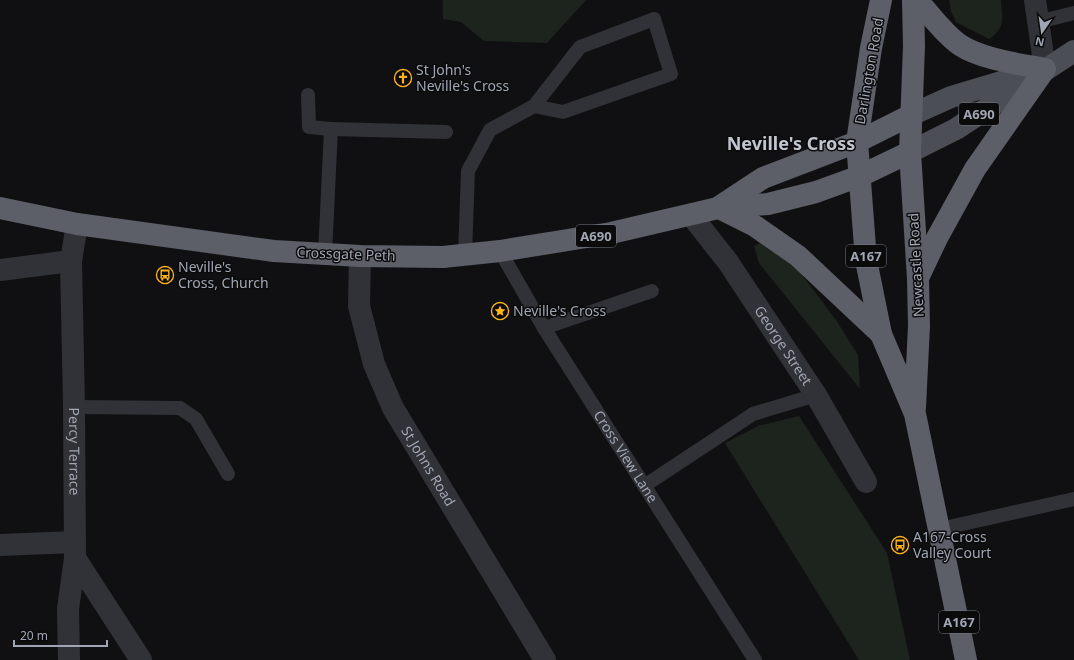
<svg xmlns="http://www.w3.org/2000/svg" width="1074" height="660" viewBox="0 0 1074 660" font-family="'Noto Sans',sans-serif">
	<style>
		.green { fill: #1c241d }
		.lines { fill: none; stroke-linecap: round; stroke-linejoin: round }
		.lane { stroke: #313237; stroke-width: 14 }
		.street { stroke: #313237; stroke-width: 22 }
		.primary { stroke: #4c4e56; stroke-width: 22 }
		.highway { stroke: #5c5f68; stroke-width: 22 }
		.labels { text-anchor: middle; stroke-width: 3; stroke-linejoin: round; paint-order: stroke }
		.shield { fill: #0b0b0c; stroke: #737882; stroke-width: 1 }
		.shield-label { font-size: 13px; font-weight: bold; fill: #a0a6b4 }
		.poi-label { font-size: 14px; fill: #a0a6b4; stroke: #0b0b0c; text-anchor: start }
		.street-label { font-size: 14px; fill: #a0a6b4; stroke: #0b0b0c }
		.district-label { font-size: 18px; font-weight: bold; fill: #c1c5cf; stroke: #0b0b0c }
	</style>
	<rect width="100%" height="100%" fill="#101012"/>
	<!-- green -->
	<g class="green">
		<polygon points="443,0 586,0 547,43 484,41 461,22 443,19"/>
		<path d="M949 0H1001C1002 18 1006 28 989 39L956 22 951 11Z"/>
		<polygon points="764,241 800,272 836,320 858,355 860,389 759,263 754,246"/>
		<polygon points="799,416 887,553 910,660 859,660 725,443 758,426"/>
	</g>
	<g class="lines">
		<!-- lane -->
		<g class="lane">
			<polyline points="1038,22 1074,13"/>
			<polyline points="308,95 309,127 331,129 325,254"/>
			<polyline points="331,129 446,132"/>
			<path id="s1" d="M500 251 544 328 755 660"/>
			<polyline points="465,255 468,171 490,130 534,106 580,47 654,19 671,74 563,112 534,106"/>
			<polyline points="544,328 652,291"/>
			<polyline points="74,407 180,408 196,419 228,474"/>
			<polyline points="644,486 753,414 816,395"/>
			<polyline points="940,529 1074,499"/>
		</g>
		<!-- street -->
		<g class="street">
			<polyline points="1035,0 1045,69"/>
			<path id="s2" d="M691 215 728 262 816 395 866 482"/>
			<path id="s3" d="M77 224 71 261 74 407 75 558 141 660"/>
			<path id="s4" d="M360 256 359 306 374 364 393 408 545 660"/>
			<polyline points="0,270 71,261"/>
			<polyline points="0,545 75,542"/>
			<polyline points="69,660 68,609 75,558"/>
		</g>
		<!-- primary -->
		<g class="primary">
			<polyline points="911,115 951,97 1025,75"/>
			<polyline points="910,152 956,129 1074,51"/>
		</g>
		<!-- highway -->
		<g class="highway">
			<polyline points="881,0 871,48 857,142 866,260 881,334 915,414 966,660"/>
			<polyline points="913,0 914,46 910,152 918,279 919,326 915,407"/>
			<path d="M917 0C931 15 943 33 960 45 981 59 1019 64 1045 69L975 169 937 238 918 278"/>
			<polyline points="719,207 763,178 857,142 911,115"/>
			<polyline points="0,208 77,224 274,251 360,256 443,257 500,251 611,233 718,208 768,204 816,192 860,176 910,152"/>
			<polyline points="719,208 755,226 798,256 881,334"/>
		</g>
	</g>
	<!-- icons -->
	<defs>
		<g id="church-ring" transform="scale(0.9)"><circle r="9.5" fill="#0b0b0c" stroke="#ffb41a" stroke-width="1.5"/><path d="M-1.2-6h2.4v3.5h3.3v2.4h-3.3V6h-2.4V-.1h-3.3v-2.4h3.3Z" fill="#ffb41a"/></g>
		<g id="bus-ring" transform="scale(0.9)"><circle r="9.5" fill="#0b0b0c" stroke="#ffb41a" stroke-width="1.5"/><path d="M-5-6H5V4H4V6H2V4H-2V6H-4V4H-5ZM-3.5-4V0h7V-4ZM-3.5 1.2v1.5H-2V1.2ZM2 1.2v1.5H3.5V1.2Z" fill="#ffb41a"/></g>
		<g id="sight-ring" transform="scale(0.9)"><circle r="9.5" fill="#0b0b0c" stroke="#ffb41a" stroke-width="1.5"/><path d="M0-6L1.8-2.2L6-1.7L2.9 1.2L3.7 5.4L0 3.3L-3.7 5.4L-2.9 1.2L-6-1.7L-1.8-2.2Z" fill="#ffb41a"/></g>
	</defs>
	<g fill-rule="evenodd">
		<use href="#church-ring" x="403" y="78"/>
		<use href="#bus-ring" x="165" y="275"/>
		<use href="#sight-ring" x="500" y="311"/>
		<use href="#bus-ring" x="900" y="545"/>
	</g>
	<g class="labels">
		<!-- shield labels -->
		<g class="shield">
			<rect x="959" y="103" width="40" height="22" rx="3"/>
			<rect x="576" y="225" width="40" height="22" rx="3"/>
			<rect x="846" y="245" width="40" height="22" rx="3"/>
			<rect x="939" y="611" width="40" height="22" rx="3"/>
		</g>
		<g class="shield-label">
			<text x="979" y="119">A690</text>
			<text x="596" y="241">A690</text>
			<text x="866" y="261">A167</text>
			<text x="959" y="627">A167</text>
		</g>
		<!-- poi labels -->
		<g class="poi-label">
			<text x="416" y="75">St John's<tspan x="416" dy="16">Neville's Cross</tspan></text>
			<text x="178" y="272">Neville's<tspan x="178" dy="16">Cross, Church</tspan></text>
			<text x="513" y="316">Neville's Cross</text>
			<text x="913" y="542">A167-Cross<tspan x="913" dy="16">Valley Court</tspan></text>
		</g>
		<!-- street labels -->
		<g class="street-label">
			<text transform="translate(869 71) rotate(-80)" y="5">Darlington Road</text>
			<text transform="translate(346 254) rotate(2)" y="5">Crossgate Peth</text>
			<text transform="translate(916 265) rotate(-93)" y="5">Newcastle Road</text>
			<text dy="5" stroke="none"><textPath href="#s2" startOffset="160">George Street</textPath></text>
			<text dy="5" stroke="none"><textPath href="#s3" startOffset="228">Percy Terrace</textPath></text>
			<text dy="5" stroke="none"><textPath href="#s1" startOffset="241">Cross View Lane</textPath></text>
			<text dy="5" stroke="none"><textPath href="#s4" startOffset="226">St Johns Road</textPath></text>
		</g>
		<!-- district labels -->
		<g class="district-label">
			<text x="791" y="150">Neville's Cross</text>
		</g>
	</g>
	<!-- north arrow -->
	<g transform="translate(1042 32) rotate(193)" stroke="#0b0b0c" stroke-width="3" paint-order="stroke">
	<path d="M0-3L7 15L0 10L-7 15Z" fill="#a0a6b4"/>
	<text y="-6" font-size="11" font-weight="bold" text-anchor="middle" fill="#a0a6b4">N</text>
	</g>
	<!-- scale -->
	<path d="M14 640v6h93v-6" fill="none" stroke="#a0a6b4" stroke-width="2"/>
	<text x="20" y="640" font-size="12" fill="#a0a6b4" stroke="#0b0b0c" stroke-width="3" paint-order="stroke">20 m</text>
</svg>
